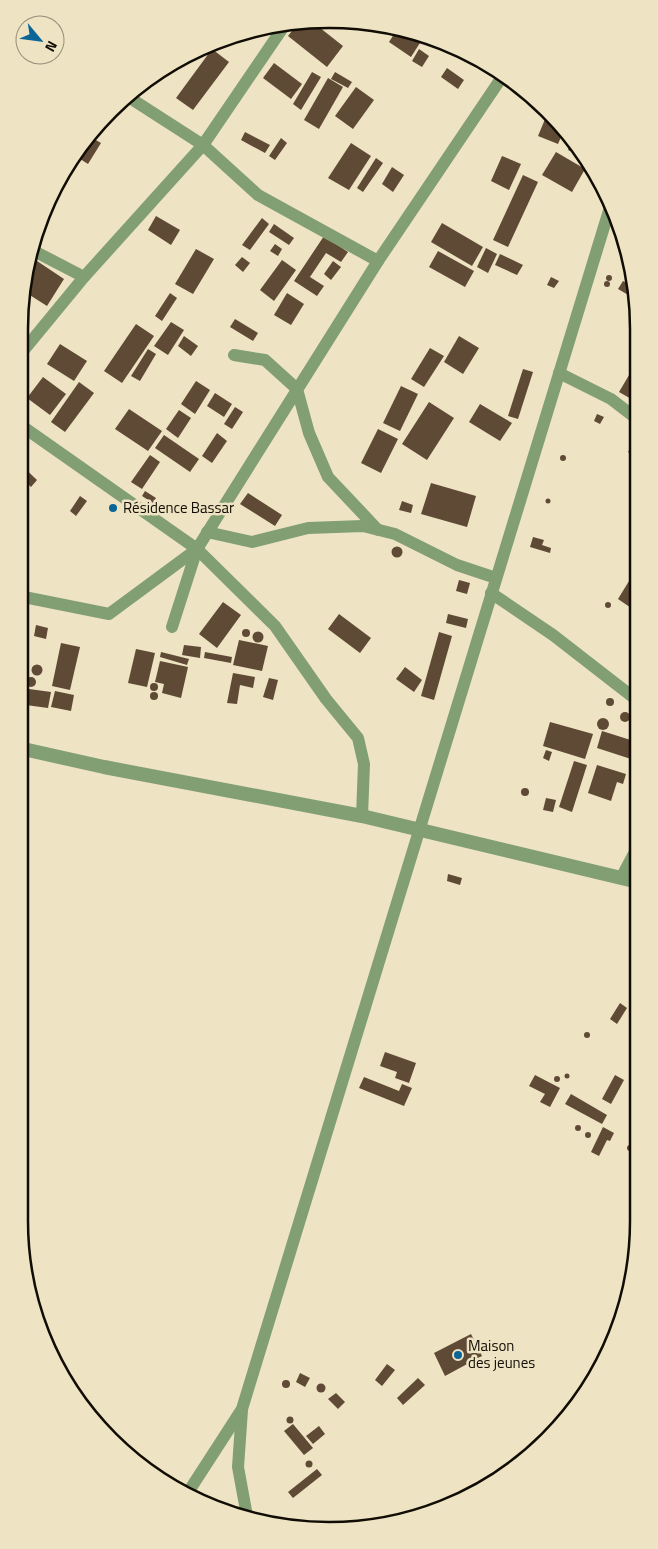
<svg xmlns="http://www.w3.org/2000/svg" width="658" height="1549" viewBox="0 0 658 1549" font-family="'Titillium Web',sans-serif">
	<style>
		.building { fill: #5f4a35 }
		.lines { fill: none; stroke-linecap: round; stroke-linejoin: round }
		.minor { stroke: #819f72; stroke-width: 12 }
		.tertiary { stroke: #819f72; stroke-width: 14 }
		.poi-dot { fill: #0a6696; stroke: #eee3c3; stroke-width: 2 }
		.labels { text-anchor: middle; stroke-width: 5; stroke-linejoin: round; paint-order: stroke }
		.poi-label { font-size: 15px; fill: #110d04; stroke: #eee3c3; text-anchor: start }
		.rim { fill: none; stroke: #110d04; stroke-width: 2.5 }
	</style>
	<rect width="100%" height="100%" fill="#eee3c3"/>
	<!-- building -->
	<g class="building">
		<polygon points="310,20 343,46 327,67 288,36 299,22"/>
		<polygon points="396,31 425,35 411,57 389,42"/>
		<polygon points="212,49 229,62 193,110 176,98"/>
		<polygon points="419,49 429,56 422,67 412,61"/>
		<polygon points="461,51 479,60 477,64"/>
		<polygon points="274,63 302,84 291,99 263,78"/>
		<polygon points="447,68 464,80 458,89 441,77"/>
		<polygon points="312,72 321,77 301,110 293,104"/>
		<polygon points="335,72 352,82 348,88 331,79"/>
		<polygon points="328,78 343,87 319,129 304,120"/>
		<polygon points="356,87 374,100 353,129 335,116"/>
		<polygon points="528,95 547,111 546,113 525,101"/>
		<polygon points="548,112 565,128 558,144 538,136"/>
		<polygon points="245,132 270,145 265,153 241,140"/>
		<polygon points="89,136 101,143 88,164 77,157"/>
		<polygon points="281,138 287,143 275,160 269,156"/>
		<polygon points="572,141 583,157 568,150"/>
		<polygon points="351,143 371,156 349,190 328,178"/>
		<polygon points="556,152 585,169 572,192 542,175"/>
		<polygon points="502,156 521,164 509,190 491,181"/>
		<polygon points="376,158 383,163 363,192 357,188"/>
		<polygon points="392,167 404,175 393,192 382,184"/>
		<polygon points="523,175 538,182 508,247 493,240"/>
		<polygon points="156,216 180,230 171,245 148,230"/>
		<polygon points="262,218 269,224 250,250 242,245"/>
		<polygon points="442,223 483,247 472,266 431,242"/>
		<polygon points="274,224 294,238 289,245 269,232"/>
		<polygon points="324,236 348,252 341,262 326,253 310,277 324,286 317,296 294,281"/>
		<polygon points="275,244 282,249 278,256 270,251"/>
		<polygon points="486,248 497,254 488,273 477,267"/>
		<polygon points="196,249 214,259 193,294 175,284"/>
		<polygon points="438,251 474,271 465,287 429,267"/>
		<polygon points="500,254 523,265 517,275 495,265"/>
		<polygon points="31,257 64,279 47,306 25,292"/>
		<polygon points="242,257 250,263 243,272 235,265"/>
		<polygon points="628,257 632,271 624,268"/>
		<polygon points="282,260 296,270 274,301 260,290"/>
		<polygon points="333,261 341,267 331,280 324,274"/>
		<circle cx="609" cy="278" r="3"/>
		<polygon points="551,277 559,281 554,288 547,285"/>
		<polygon points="623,281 637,288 637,300 618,289"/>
		<circle cx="607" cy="284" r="3"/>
		<polygon points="170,293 177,298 162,321 155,316"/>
		<polygon points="287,293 304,304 291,325 274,315"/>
		<polygon points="235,319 258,333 253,341 230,327"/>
		<polygon points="171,322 184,330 168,355 154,346"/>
		<polygon points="136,324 154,336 122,383 104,371"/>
		<polygon points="184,336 198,346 191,356 178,346"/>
		<polygon points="459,336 479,348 463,374 444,362"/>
		<polygon points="60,344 87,361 74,381 47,364"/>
		<polygon points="430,348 444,356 424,387 411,379"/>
		<polygon points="148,349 156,354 140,381 131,376"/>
		<polygon points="523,369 533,372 518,419 508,416"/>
		<polygon points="632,370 637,373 637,394 633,400 619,392"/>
		<polygon points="43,377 66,394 50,415 27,398"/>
		<polygon points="196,381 210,390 195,414 181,404"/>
		<polygon points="79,382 94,393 65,432 51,422"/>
		<polygon points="401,386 418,394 400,431 383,423"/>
		<polygon points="215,393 232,404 224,417 207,406"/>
		<polygon points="429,402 454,418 427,460 402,444"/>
		<polygon points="480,404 512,423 500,441 469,422"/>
		<polygon points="235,407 243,412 232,429 224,424"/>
		<polygon points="129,409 162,431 148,451 115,429"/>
		<polygon points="179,410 191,418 178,438 166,429"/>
		<polygon points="597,414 604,417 600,424 594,421"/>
		<polygon points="378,429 398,439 381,473 361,463"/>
		<polygon points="217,433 227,441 212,463 202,456"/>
		<polygon points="164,435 199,459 190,472 155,448"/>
		<polygon points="633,444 637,446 637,459 628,452"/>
		<polygon points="150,455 160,462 142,489 131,482"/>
		<circle cx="563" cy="458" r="3"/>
		<polygon points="19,463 37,480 31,487 19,476"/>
		<polygon points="431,483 476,496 467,527 421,514"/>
		<polygon points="145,491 156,498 153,503 142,496"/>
		<polygon points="248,493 282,515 275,526 240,504"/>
		<polygon points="80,496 87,501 76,516 70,511"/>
		<circle cx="548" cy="501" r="2.5"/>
		<polygon points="402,501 413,505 411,513 399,510"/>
		<polygon points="19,536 25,540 20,549 19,548"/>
		<polygon points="533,537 544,540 542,545 551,548 550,553 530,547"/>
		<circle cx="397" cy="552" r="5.5"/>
		<polygon points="637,568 637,612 618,599"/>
		<polygon points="459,580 470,583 467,594 456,591"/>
		<circle cx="608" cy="605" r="3"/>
		<polygon points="223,602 241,615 217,648 199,634"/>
		<polygon points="339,614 371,638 360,653 328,629"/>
		<polygon points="448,614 468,619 466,628 446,623"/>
		<polygon points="36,625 48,628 46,639 34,636"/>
		<circle cx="246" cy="633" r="4"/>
		<circle cx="258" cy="637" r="5.5"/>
		<polygon points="439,632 452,636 434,700 421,696"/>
		<polygon points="239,640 268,646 262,671 233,665"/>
		<polygon points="61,643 80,647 70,690 52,686"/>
		<polygon points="184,645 201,647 200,658 182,655"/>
		<polygon points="136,649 155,653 147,687 128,683"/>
		<polygon points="161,652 189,659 187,665 160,657"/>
		<polygon points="205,652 232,657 231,663 204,658"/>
		<polygon points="160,661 188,667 181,698 162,693 164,684 155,682"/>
		<circle cx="37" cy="670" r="5.5"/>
		<polygon points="405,667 422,680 414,692 396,679"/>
		<polygon points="233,673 255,677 253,688 240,685 237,704 227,703"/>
		<circle cx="31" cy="682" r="5"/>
		<polygon points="269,678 278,680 273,700 263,697"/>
		<circle cx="154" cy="687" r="4"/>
		<polygon points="29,689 51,692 48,708 26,705"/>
		<polygon points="55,691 74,695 71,711 51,707"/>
		<circle cx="154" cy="696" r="4"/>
		<circle cx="610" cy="702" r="4"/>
		<circle cx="625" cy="717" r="5"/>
		<circle cx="603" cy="724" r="6"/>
		<polygon points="550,722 593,734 585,759 543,746"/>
		<polygon points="602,731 637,742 631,759 597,748"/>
		<polygon points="546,750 552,752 549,761 543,758"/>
		<polygon points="574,761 587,765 572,812 559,807"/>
		<polygon points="597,765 626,774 623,784 617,782 611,801 588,793"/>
		<circle cx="525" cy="792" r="4"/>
		<polygon points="546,798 556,800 553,812 543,810"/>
		<polygon points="448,874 462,878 460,885 447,881"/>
		<polygon points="620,1003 627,1008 617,1024 610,1019"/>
		<circle cx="587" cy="1035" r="3"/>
		<polygon points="385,1052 416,1063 409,1083 395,1078 397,1072 380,1066"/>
		<circle cx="567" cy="1076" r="2.5"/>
		<polygon points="535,1075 560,1088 550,1107 540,1102 545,1094 529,1086"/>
		<polygon points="615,1075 624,1080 611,1104 602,1099"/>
		<circle cx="557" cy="1079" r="3"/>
		<polygon points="364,1077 399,1091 402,1084 412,1088 404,1106 359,1088"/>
		<polygon points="571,1094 607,1115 602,1124 565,1104"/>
		<circle cx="578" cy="1128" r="3"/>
		<polygon points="603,1127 614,1133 610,1141 607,1140 599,1156 591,1152"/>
		<circle cx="588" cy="1135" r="3"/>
		<circle cx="630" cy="1148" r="3"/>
		<polygon points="471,1334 482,1356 445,1376 434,1353"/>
		<polygon points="387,1364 395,1370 382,1386 375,1380"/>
		<polygon points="300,1373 310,1378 305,1387 296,1382"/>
		<polygon points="418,1378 425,1385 403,1405 397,1398"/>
		<circle cx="286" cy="1384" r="4"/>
		<circle cx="321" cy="1388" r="4.5"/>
		<polygon points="336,1393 345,1402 338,1409 328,1399"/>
		<circle cx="290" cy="1420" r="3.5"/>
		<polygon points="293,1424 313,1448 304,1455 284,1431"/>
		<polygon points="319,1426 325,1434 313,1444 306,1436"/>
		<circle cx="309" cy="1464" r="3.5"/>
		<polygon points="317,1469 322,1475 293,1498 288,1492"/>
	</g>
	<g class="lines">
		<!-- minor -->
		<g class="minor">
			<polyline points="130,98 203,145 258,195 378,261"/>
			<polyline points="32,250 84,277"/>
			<polyline points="234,355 265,360 297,389 309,433 328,477 378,530"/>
			<polyline points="19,356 84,277 203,145 284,26"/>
			<polyline points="559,373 611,399 637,419"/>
			<polyline points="19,424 197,549 275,626 326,699 358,738 364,764 362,816"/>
			<polyline points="207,532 252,542 308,528 363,526 395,534 457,565 496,578"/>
			<polyline points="491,593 553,635 638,701"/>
			<polyline points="19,596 109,614 197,549"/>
			<polyline points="172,627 197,549 378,261 504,74"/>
			<polyline points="621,878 638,846"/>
			<polyline points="242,1410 238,1467 247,1516"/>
			<polyline points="187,1494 242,1409 611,204"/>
		</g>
		<!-- tertiary -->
		<polyline class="tertiary" points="19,748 104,767 362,816 638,882"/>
	</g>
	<!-- markers -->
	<g class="poi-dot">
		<circle cx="113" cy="508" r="5"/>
		<circle cx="458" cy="1355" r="5"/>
	</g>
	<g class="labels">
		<!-- poi labels -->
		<g class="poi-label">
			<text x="123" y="513">Résidence Bassar</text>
			<text x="468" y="1351">Maison<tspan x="468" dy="17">des jeunes</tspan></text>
		</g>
	</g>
	<!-- crop -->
	<path d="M0 0H658V1549H0ZM329 28H329A301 301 0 0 1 630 329V1221A301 301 0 0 1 329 1522H329A301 301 0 0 1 28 1221V329A301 301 0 0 1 329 28Z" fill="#eee3c3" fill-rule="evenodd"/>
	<path class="rim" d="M329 28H329A301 301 0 0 1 630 329V1221A301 301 0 0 1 329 1522H329A301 301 0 0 1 28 1221V329A301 301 0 0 1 329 28Z"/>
	<!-- north arrow -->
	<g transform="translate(40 40) rotate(119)"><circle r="24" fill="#eee3c3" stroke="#968d77"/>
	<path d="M0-4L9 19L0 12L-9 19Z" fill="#0a6696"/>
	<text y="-8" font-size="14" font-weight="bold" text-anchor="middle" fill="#110d04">N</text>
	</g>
</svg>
